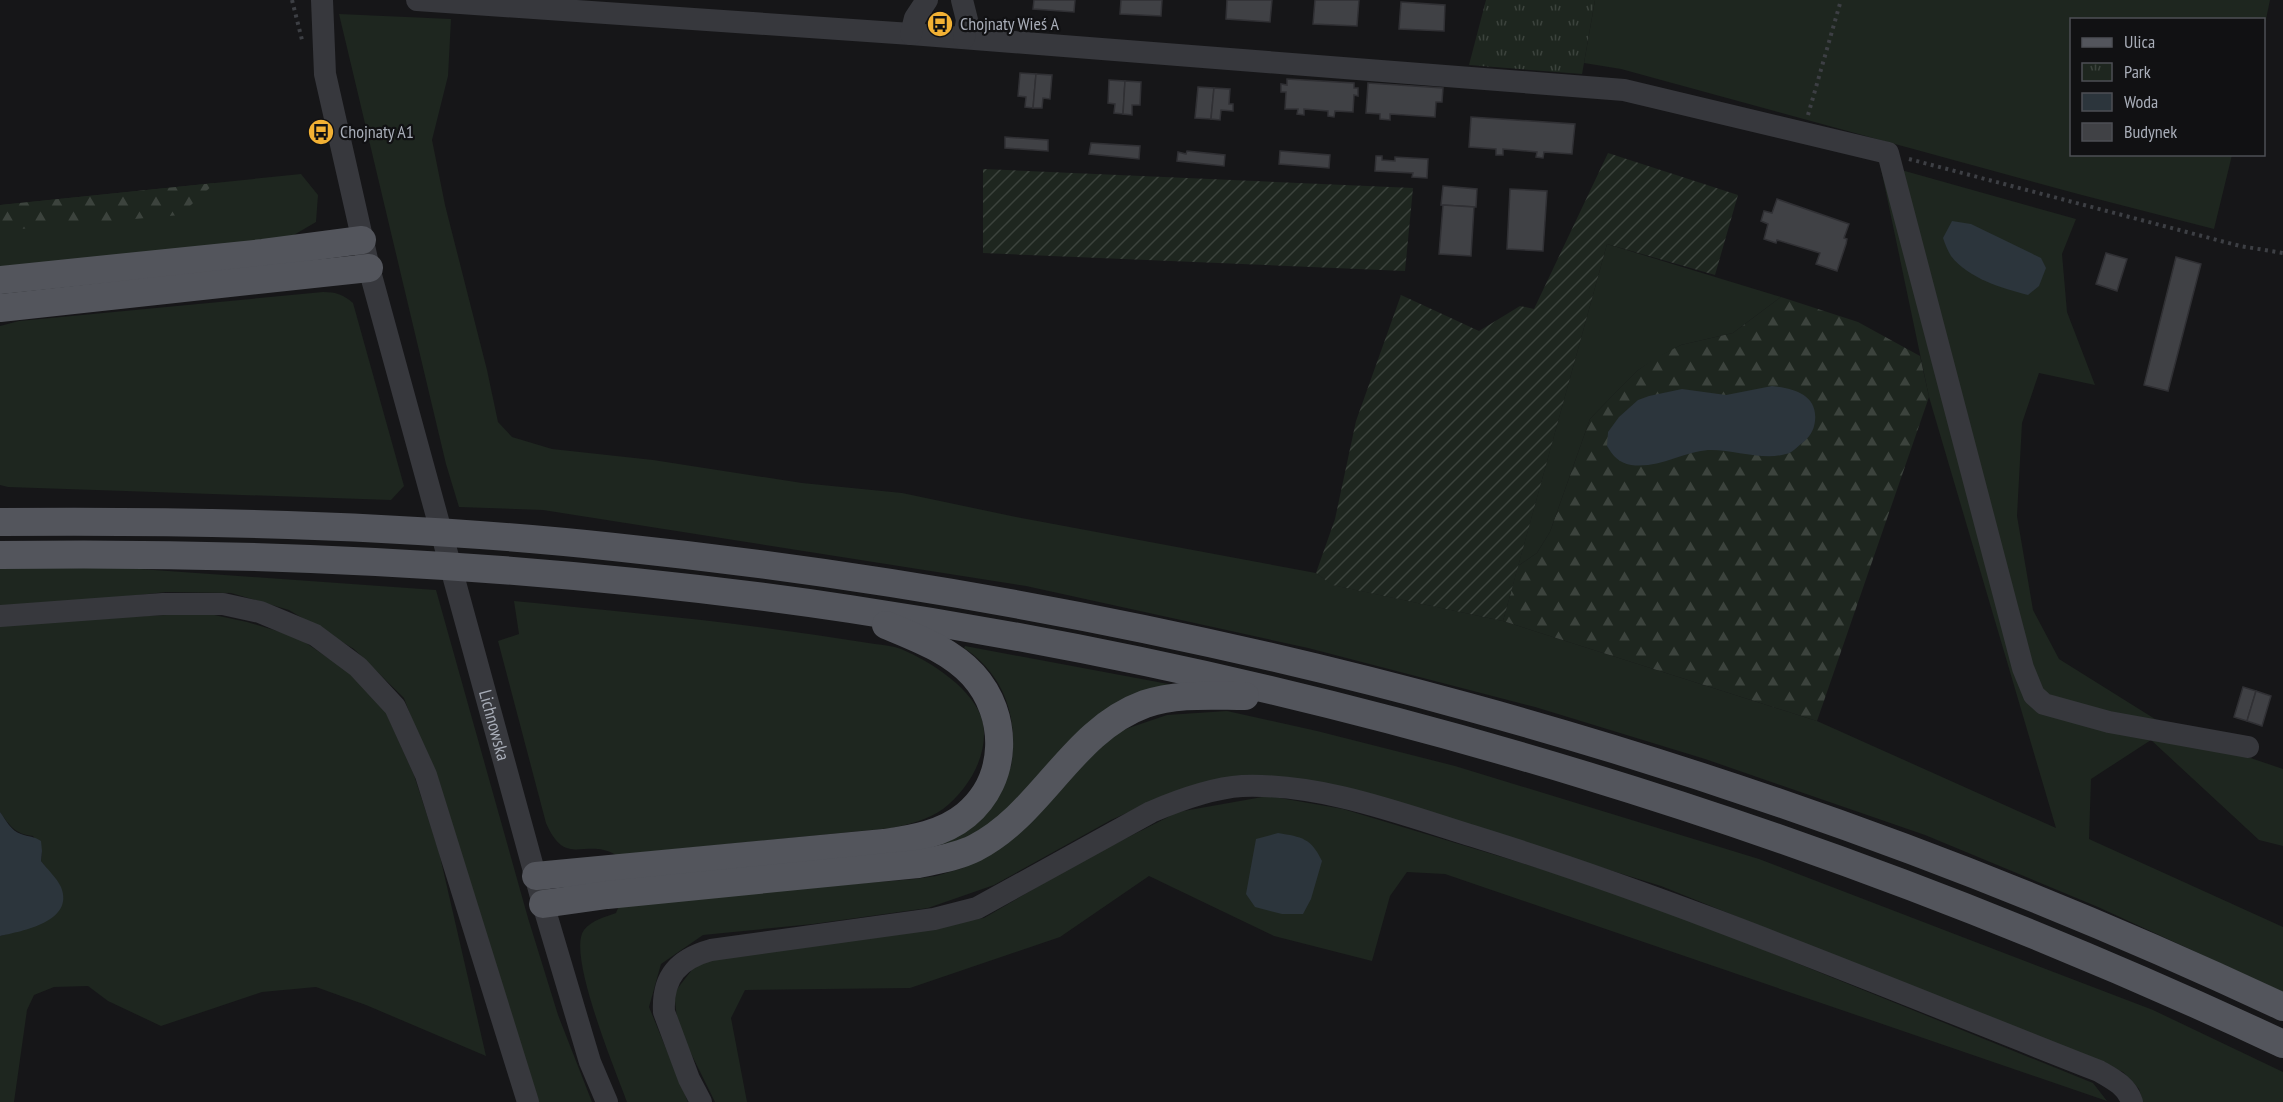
<svg xmlns="http://www.w3.org/2000/svg" width="2283" height="1102" viewBox="0 0 2283 1102" font-family="'PT Sans Narrow',sans-serif">
	<style>
		.grass { fill: #1e261f }
		.forest { fill: url(#forest-firs) }
		.park { fill: url(#park-tufts) }
		.garden { fill: url(#garden-furrows) }
		.water { fill: #2c353c }
		.building { fill: #404145; stroke: #303034; stroke-width: 1.5 }
		.lines { fill: none; stroke-linecap: round; stroke-linejoin: round }
		.path { stroke: #3d3f44; stroke-width: 4; stroke-dasharray: 3 4.5; stroke-linecap: butt }
		.minor { stroke: #37383d; stroke-width: 22 }
		.major { stroke: #53555c; stroke-width: 28 }
		.labels { text-anchor: middle; stroke-width: 4.5; stroke-linejoin: round; paint-order: stroke }
		.poi-label { font-size: 18px; fill: #a8adb8; stroke: #111113; text-anchor: start }
		.street-label { font-size: 18px; fill: #a8adb8; stroke: #111113 }
	</style>
	<defs>
		<pattern id="forest-firs" width="22" height="20" patternUnits="userSpaceOnUse" patternTransform="scale(1.5)"><rect width="22" height="20" fill="#1e261f"/><path d="M5 1l3.5 6h-7zM16 11l3.5 6h-7z" fill="#3c433d"/></pattern>
		<pattern id="park-tufts" width="24" height="20" patternUnits="userSpaceOnUse" patternTransform="scale(1.5)"><rect width="24" height="20" fill="#1e261f"/><path d="M3 7l-1-3M5 7V3M7 7l1-3M15 17l-1-3M17 17v-4M19 17l1-3" fill="none" stroke="#3c433d"/></pattern>
		<pattern id="garden-furrows" width="10" height="10" patternUnits="userSpaceOnUse" patternTransform="scale(1.5)"><rect width="10" height="10" fill="#1e261f"/><path d="M-1 1l2-2M0 10L10 0M9 11l2-2" fill="none" stroke="#3c433d"/></pattern>
	</defs>
	<rect width="100%" height="100%" fill="#161618"/>
	<!-- grass -->
	<g class="grass">
		<polygon points="1595,0 2270,0 2264,29 2264,20 2072,20 2072,154 2232,155 2214,229 2078,194 1621,69 1584,63"/>
		<polygon points="339,14 451,19 448,76 432,140 445,205 487,370 498,422 512,437 552,449 653,460 802,483 902,493 1016,517 1316,573 1333,585 1503,621 1817,721 2056,828 1929,397 1880,164 2076,219 2062,254 2067,312 2095,385 2039,373 2022,423 2017,516 2033,610 2059,659 2155,719 2183,735 2283,769 2283,846 2259,840 2151,740 2091,779 2089,839 2283,927 2283,992 2098,907 1925,835 1705,759 1535,707 1308,648 1026,586 543,510 459,507 446,464"/>
		<polygon points="301,174 318,195 316,222 287,239 0,268 0,205"/>
		<polygon points="1607,244 1781,297 1733,333 1681,345 1655,359 1637,371 1619,389 1590,419 1550,532 1537,553 1518,566"/>
		<path d="M323 292C336 292 344 295 353 303L404 486 391 500 8 487 0 485V326L19 321Z"/>
		<polygon points="0,568 126,568 436,590 528,918 558,1015 592,1102 539,1102 440,796 404,698 354,649 289,610 231,593 166,592 0,610"/>
		<path d="M514 601C615 611 716 620 816 635 836 638 855 641 875 644 883 645 893 646 901 649 930 661 976 690 983 723 989 755 968 790 943 809 928 820 909 824 892 828L616 855C585 837 566 869 546 823L498 641 519 634Z"/>
		<path d="M205 613 247 622 297 637 345 669 383 706 414 775 439 852 486 1056 366 1005 316 987 262 992 161 1026 108 1001 88 986 54 987 34 995 27 1010 14 1102H0V936L21 930 53 877 41 861 42 851 33 836C15 834 10 826 0 812V625L27 622Z"/>
		<path d="M965 646 1179 686 1013 809 959 844 922 845 1011 767C1019 719 1005 675 964 648Z"/>
		<path d="M1227 711 1317 731 1455 766 1759 859 2153 1010 2283 1072V1102H2143L2139 1089 2123 1072 1661 886 1342 787 1167 795 1111 820 994 885 928 908 813 924 703 935 661 964 649 1007 688 1102H627C617 1074 566 953 584 930 592 920 605 917 616 913L620 903 915 879 936 876 963 868 1114 733 1167 715Z"/>
		<polygon points="1268,796 1343,809 1568,877 1705,926 2093,1083 2107,1101 1445,874 1407,872 1390,896 1372,961 1274,936 1149,876 1060,937 910,988 745,990 731,1018 747,1102 715,1102 678,1027 674,993 698,962 984,918 1087,858 1178,812"/>
	</g>
	<!-- forest -->
	<g class="forest">
		<polygon points="215,183 180,215 20,229 0,234 0,205"/>
		<polygon points="1781,297 1858,322 1920,356 1929,397 1817,721 1503,621 1518,566 1537,553 1550,532 1590,419 1619,389 1637,371 1655,358 1681,345 1733,333"/>
	</g>
	<!-- park -->
	<polygon class="park" points="1486,0 1595,0 1582,74 1469,65"/>
	<!-- garden -->
	<g class="garden">
		<polygon points="1608,153 1738,195 1715,275 1607,244 1503,621 1332,585 1316,573 1335,519 1356,421 1401,295 1479,331 1520,306 1534,309"/>
		<polygon points="983,169 1413,188 1405,271 983,253"/>
	</g>
	<!-- water -->
	<g class="water">
		<path d="M1952 221 1971 224 2041 258 2046 268 2039 286 2028 295C2002 288 1969 279 1951 256 1948 251 1945 244 1943 238Z"/>
		<path d="M1772 386C1794 388 1818 395 1815 421 1814 431 1809 438 1801 444 1797 447 1792 453 1786 454 1762 461 1733 449 1708 450 1682 452 1658 469 1631 465 1619 463 1613 456 1607 446L1608 432 1619 417 1638 400 1649 396 1682 389 1726 395Z"/>
		<path d="M0 812C6 820 11 831 21 834 29 837 34 836 41 841L42 851 41 861C47 869 57 878 61 887 75 922 22 931 0 936Z"/>
		<path d="M1278 833C1302 837 1311 838 1322 861L1311 899 1303 914H1282L1255 907 1246 894 1256 839Z"/>
	</g>
	<!-- building -->
	<g class="building">
		<polygon points="1034,0 1075,0 1074,12 1033,9"/>
		<polygon points="1121,0 1162,0 1161,16 1120,14"/>
		<polygon points="1227,0 1272,0 1270,22 1226,19"/>
		<polygon points="1315,0 1359,0 1357,26 1313,24"/>
		<polygon points="1401,2 1445,5 1444,31 1399,29"/>
		<polygon points="1020,73 1036,74 1033,108 1025,107 1026,97 1018,96"/>
		<polygon points="1036,74 1052,75 1050,99 1043,98 1042,108 1033,108"/>
		<polygon points="1287,79 1354,83 1354,88 1358,88 1358,96 1354,95 1353,112 1335,111 1334,117 1328,116 1328,111 1304,109 1304,115 1297,114 1298,109 1285,109 1286,92 1281,92 1281,84 1287,85"/>
		<polygon points="1109,80 1125,81 1123,114 1114,113 1115,104 1108,103"/>
		<polygon points="1125,81 1141,82 1140,105 1132,105 1132,115 1123,114"/>
		<polygon points="1368,83 1443,88 1442,102 1436,102 1435,117 1390,114 1390,120 1380,119 1380,114 1366,113"/>
		<polygon points="1198,87 1214,88 1211,119 1195,118"/>
		<polygon points="1214,88 1230,89 1229,104 1233,104 1233,111 1221,110 1220,120 1211,119"/>
		<polygon points="1471,117 1575,124 1572,154 1544,152 1543,158 1536,157 1537,152 1503,149 1503,155 1496,155 1496,149 1469,147"/>
		<polygon points="1005,137 1048,140 1048,151 1005,148"/>
		<polygon points="1091,143 1140,146 1139,159 1089,154"/>
		<polygon points="1187,151 1225,155 1224,166 1177,161 1178,152 1186,154"/>
		<polygon points="1280,151 1330,155 1329,168 1279,164"/>
		<polygon points="1376,156 1382,156 1382,160 1395,161 1395,157 1428,159 1427,178 1412,177 1413,173 1375,171"/>
		<polygon points="1443,186 1477,189 1476,207 1441,205"/>
		<polygon points="1510,189 1547,191 1543,251 1507,249"/>
		<polygon points="1777,199 1849,224 1844,238 1847,239 1846,244 1837,271 1816,264 1820,253 1777,240 1776,243 1764,239 1768,224 1761,221 1764,211 1772,213"/>
		<polygon points="1443,205 1474,207 1471,256 1439,254"/>
		<polygon points="2106,253 2127,259 2117,291 2096,284"/>
		<polygon points="2176,257 2201,264 2168,391 2144,385"/>
		<polygon points="2243,687 2256,691 2247,721 2234,717"/>
		<polygon points="2256,691 2271,696 2262,726 2247,721"/>
	</g>
	<g class="lines">
		<!-- path -->
		<g class="path">
			<polyline points="292,0 302,40"/>
			<polyline points="1808,115 1841,0"/>
			<polyline points="1909,159 2240,246 2283,253"/>
		</g>
		<!-- minor -->
		<g class="minor">
			<path id="s1" d="M322 0 325 74 369 268 543 904 590 1062 607 1102"/>
			<polyline points="417,0 911,34 1624,90 1888,153 2023,668 2034,695 2044,704 2109,722 2248,747"/>
			<polyline points="962,0 967,20 964,38"/>
			<polyline points="911,34 915,18 927,0"/>
			<polyline points="0,616 163,604 223,604 260,612 315,635 358,667 395,707 426,775 528,1102"/>
			<path d="M701 1102 689 1079 664 1012C662 976 679 959 711 950L934 919 977 908 1151 812C1179 800 1211 788 1242 786 1320 783 1399 813 1473 836 1686 902 1892 990 2099 1071 2113 1079 2127 1086 2132 1102"/>
		</g>
		<!-- major -->
		<g class="major">
			<polyline points="0,280 263,253 362,240"/>
			<polyline points="0,308 369,268"/>
			<path d="M0 522C205 520 410 525 614 547 1191 607 1758 760 2283 1007"/>
			<path d="M0 555C284 551 569 567 850 609 1346 683 1829 831 2283 1044"/>
			<path d="M536 876 884 843C912 839 943 834 966 815 1009 779 1009 715 973 675 950 650 917 638 886 625"/>
			<path d="M543 904 607 895 918 864C937 860 957 857 975 848 1043 813 1071 731 1145 704 1177 693 1212 696 1245 696"/>
		</g>
	</g>
	<!-- icons -->
	<defs>
		<g id="bus-disc" transform="scale(1.35)"><circle r="9.5" fill="#f2b134" stroke="#111113"/><path d="M-5-6H5V4H4V6H2V4H-2V6H-4V4H-5ZM-3.5-4V0h7V-4ZM-3.5 1.2v1.5H-2V1.2ZM2 1.2v1.5H3.5V1.2Z" fill="#111"/></g>
	</defs>
	<g fill-rule="evenodd">
		<use href="#bus-disc" x="940" y="24"/>
		<use href="#bus-disc" x="321" y="132"/>
	</g>
	<g class="labels">
		<!-- poi labels -->
		<g class="poi-label">
			<text x="960" y="30">Chojnaty Wieś A</text>
			<text x="340" y="138">Chojnaty A1</text>
		</g>
		<!-- street labels -->
		<g class="street-label">
			<text dy="6" stroke="none"><textPath href="#s1" startOffset="747">Lichnowska</textPath></text>
		</g>
	</g>
	<!-- legend -->
	<rect x="2070" y="18" width="195" height="138" fill="#111113" stroke="#4d4f55" stroke-width="1.5"/>
	<rect x="2082" y="38" width="30" height="9" fill="#53555c" stroke="#4d4f55" stroke-width="1.5"/>
	<text x="2124" y="48" font-size="18" fill="#a8adb8">Ulica</text>
	<rect x="2082" y="63" width="30" height="18" fill="url(#park-tufts)" stroke="#4d4f55" stroke-width="1.5"/>
	<text x="2124" y="78" font-size="18" fill="#a8adb8">Park</text>
	<rect x="2082" y="93" width="30" height="18" fill="#2c353c" stroke="#4d4f55" stroke-width="1.5"/>
	<text x="2124" y="108" font-size="18" fill="#a8adb8">Woda</text>
	<rect x="2082" y="123" width="30" height="18" fill="#404145" stroke="#4d4f55" stroke-width="1.5"/>
	<text x="2124" y="138" font-size="18" fill="#a8adb8">Budynek</text>
</svg>
